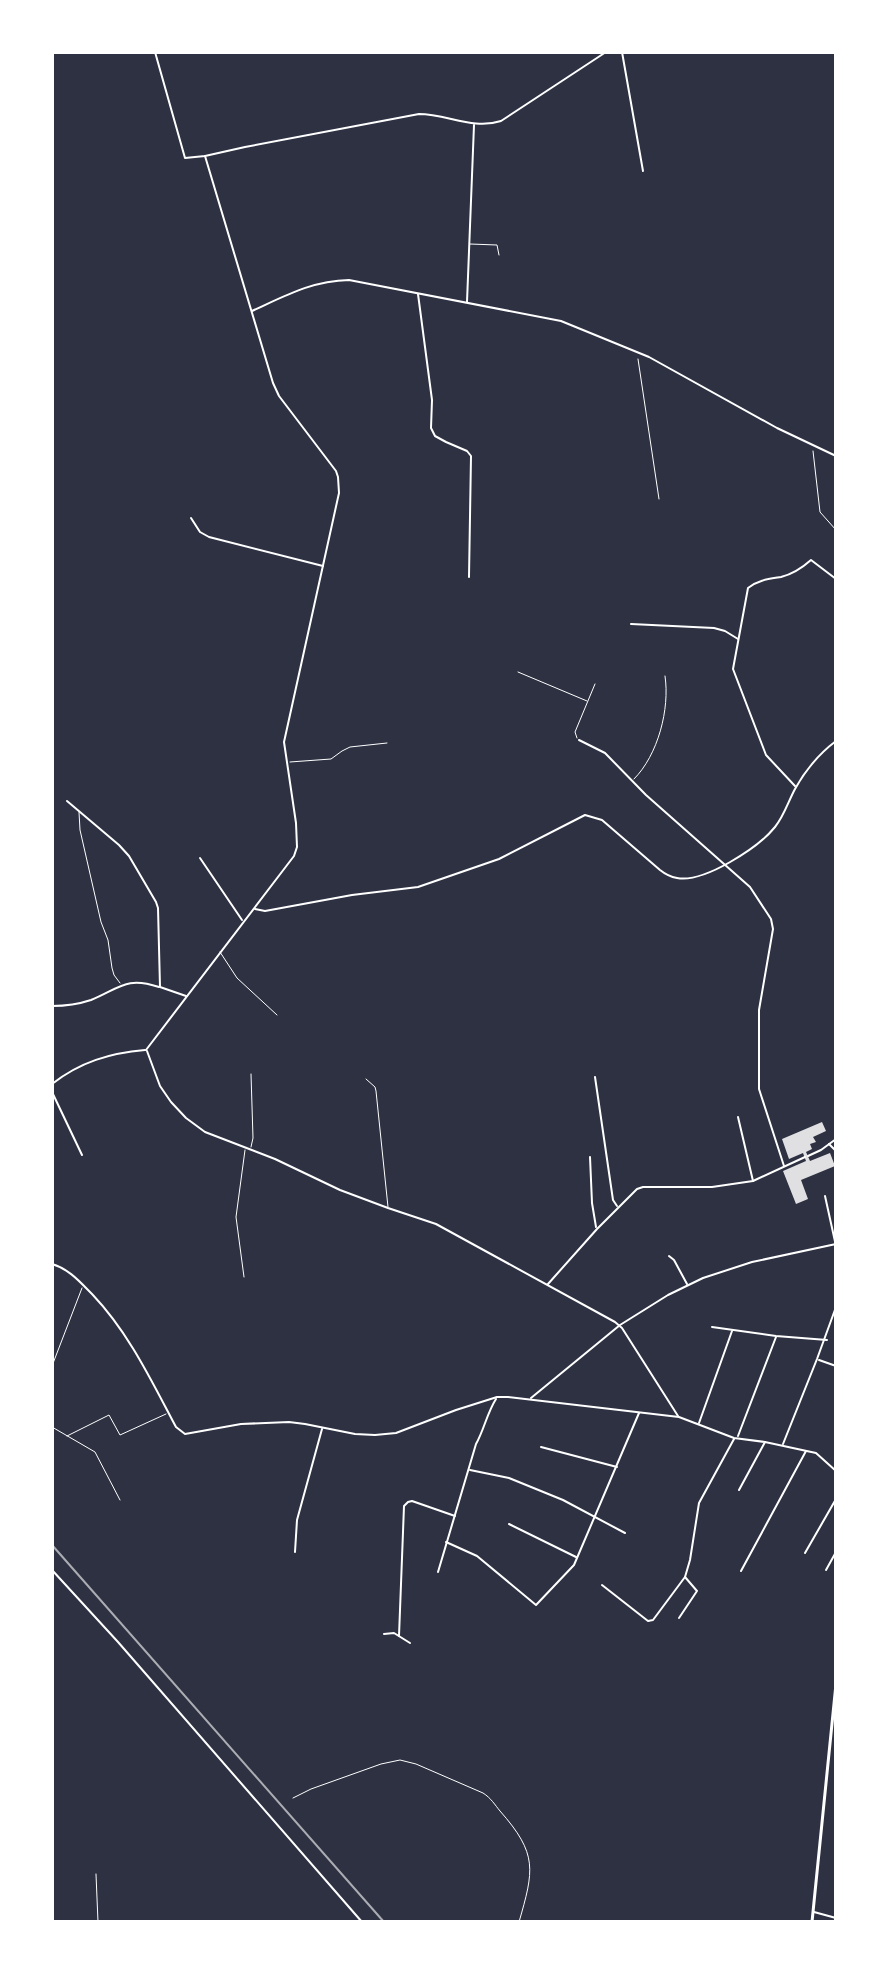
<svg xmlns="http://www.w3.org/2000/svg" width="888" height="1974" viewBox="0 0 888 1974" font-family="'Public Sans',sans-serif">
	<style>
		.building { fill: #e0e0e3 }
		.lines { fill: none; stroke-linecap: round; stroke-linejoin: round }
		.path { stroke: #fff; stroke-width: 1 }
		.service { stroke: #fff; stroke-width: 1 }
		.minor { stroke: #fff; stroke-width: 2 }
		.secondary { stroke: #fff; stroke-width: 3 }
		.rail { stroke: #abadb3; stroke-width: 2 }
	</style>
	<rect width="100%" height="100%" fill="#2d3142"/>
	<!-- building -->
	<polygon class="building" points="822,1122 826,1131 813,1137 816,1142 810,1144 812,1149 806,1152 810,1161 830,1153 835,1166 801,1180 808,1199 796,1204 783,1171 806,1161 803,1153 789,1159 782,1139"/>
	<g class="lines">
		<!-- path -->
		<g class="path">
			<polyline points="638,359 659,499"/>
			<polyline points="813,451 820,512 836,530"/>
			<path d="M293 1798 311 1789 381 1764 400 1760 416 1764 483 1793C491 1798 495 1805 500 1811 538 1854 534 1870 519 1922"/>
		</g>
		<!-- service -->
		<g class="service">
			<polyline points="470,244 497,245 499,255"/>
			<polyline points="518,672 587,701"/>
			<polyline points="577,738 575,732 595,684"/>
			<polyline points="290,762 331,759 342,751 350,747 387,743"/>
			<path d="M634 779C658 755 670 709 665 676"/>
			<polyline points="79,812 80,830 101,922 108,940 112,968 114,975 120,983"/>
			<polyline points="220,952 237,978 277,1015"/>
			<polyline points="366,1079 375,1087 376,1091 388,1207"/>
			<polyline points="251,1147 253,1138 251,1074"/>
			<polyline points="244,1277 236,1217 245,1150"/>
			<polyline points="52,1366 82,1288"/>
			<polyline points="52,1427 95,1452 120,1500"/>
			<polyline points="67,1436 109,1415 120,1435 166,1414"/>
			<polyline points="96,1874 98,1922"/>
		</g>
		<!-- minor -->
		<g class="minor">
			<path d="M155 52 185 158 205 156 245 147 419 114C447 114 473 130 501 121L606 52"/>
			<polyline points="622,52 643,171"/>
			<polyline points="418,294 432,400 431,428 435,436 446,442 467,451 471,456 469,577"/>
			<polyline points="467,302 474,125"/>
			<path d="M252 311C285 296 311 281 349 280L561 321 649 357 777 428 836 456"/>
			<polyline points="191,518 200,532 209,537 323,566"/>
			<polyline points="631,624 714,628 725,631 738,639"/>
			<polyline points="579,740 605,753 646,795 750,887 771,919 773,929 759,1010 759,1089 784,1166"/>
			<path d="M795 786 766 755 733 669 748 588C758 580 769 579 781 577 793 574 802 568 811 560L836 579"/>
			<polyline points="67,801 119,845 129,856 156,902 158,908 160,987 186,996"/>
			<polyline points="200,858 242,920"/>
			<path d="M255 909 265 911 352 895 418 887 499 859 585 815 602 820 660 870C665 874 671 877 677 878 704 883 758 848 775 827 784 816 788 802 795 789 805 771 820 753 836 741"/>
			<path d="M52 1006C64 1006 79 1004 91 1000 120 988 126 976 159 987"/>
			<polyline points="146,1050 294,856 297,847 296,823 284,742 339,493 338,477 336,471 279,396 273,383 205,156"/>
			<polyline points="147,1051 160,1086 171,1102 186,1118 205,1132 275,1159 340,1190 388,1208 436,1224 615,1322 622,1328 678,1416"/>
			<polyline points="595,1077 613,1200 617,1206"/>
			<path d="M52 1084C80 1062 110 1053 145 1050"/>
			<polyline points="52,1092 82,1155"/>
			<polyline points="738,1117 753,1181"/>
			<polyline points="829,1144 836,1151"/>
			<polyline points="808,1156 821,1150 836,1139"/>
			<polyline points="590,1157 592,1203 596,1227"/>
			<polyline points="825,1196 836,1246"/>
			<polyline points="669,1256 674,1260 687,1284"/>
			<path d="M52 1264C69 1269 80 1282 92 1294 129 1333 151 1380 176 1427L185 1434 241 1424 289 1422 305 1424 355 1434 375 1435 396 1433 456 1410 497 1397H508L679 1417 734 1438 765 1442 816 1453 836 1471"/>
			<polyline points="548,1284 597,1229 637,1189 643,1187 712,1187 753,1181 805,1157"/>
			<polyline points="712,1327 776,1336 827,1340"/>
			<polyline points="819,1360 836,1366"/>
			<polyline points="531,1398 620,1325 668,1295 703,1278 752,1262 836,1244"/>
			<polyline points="699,1423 732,1331"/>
			<polyline points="738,1436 776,1337"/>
			<polyline points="783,1444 817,1359 836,1307"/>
			<polyline points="541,1447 617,1467"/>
			<polyline points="470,1470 509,1478 563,1500 625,1533"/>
			<polyline points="739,1490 765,1442"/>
			<polyline points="509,1524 576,1557"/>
			<polyline points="446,1542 477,1556 536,1605 574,1565 639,1413"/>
			<polyline points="295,1552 297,1520 322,1429"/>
			<polyline points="805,1553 836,1499"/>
			<polyline points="52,1570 118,1642 362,1922"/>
			<polyline points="826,1570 836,1552"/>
			<polyline points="741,1571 806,1451"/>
			<path d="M438 1572 476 1444C484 1430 487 1413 496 1399"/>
			<polyline points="602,1585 648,1621 653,1620 685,1577 690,1560 699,1503 734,1439"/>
			<polyline points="679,1618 697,1591 685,1577"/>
			<polyline points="384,1634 394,1633 410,1643"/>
			<polyline points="399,1636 404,1506 408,1502 412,1501 455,1516"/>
			<polyline points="814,1912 836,1918"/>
		</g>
		<!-- secondary -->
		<polyline class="secondary" points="812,1922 836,1684"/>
		<!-- rail -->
		<polyline class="rail" points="52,1545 384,1922"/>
	</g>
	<!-- border -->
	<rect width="888" height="1974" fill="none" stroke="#ffffff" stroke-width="108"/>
</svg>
